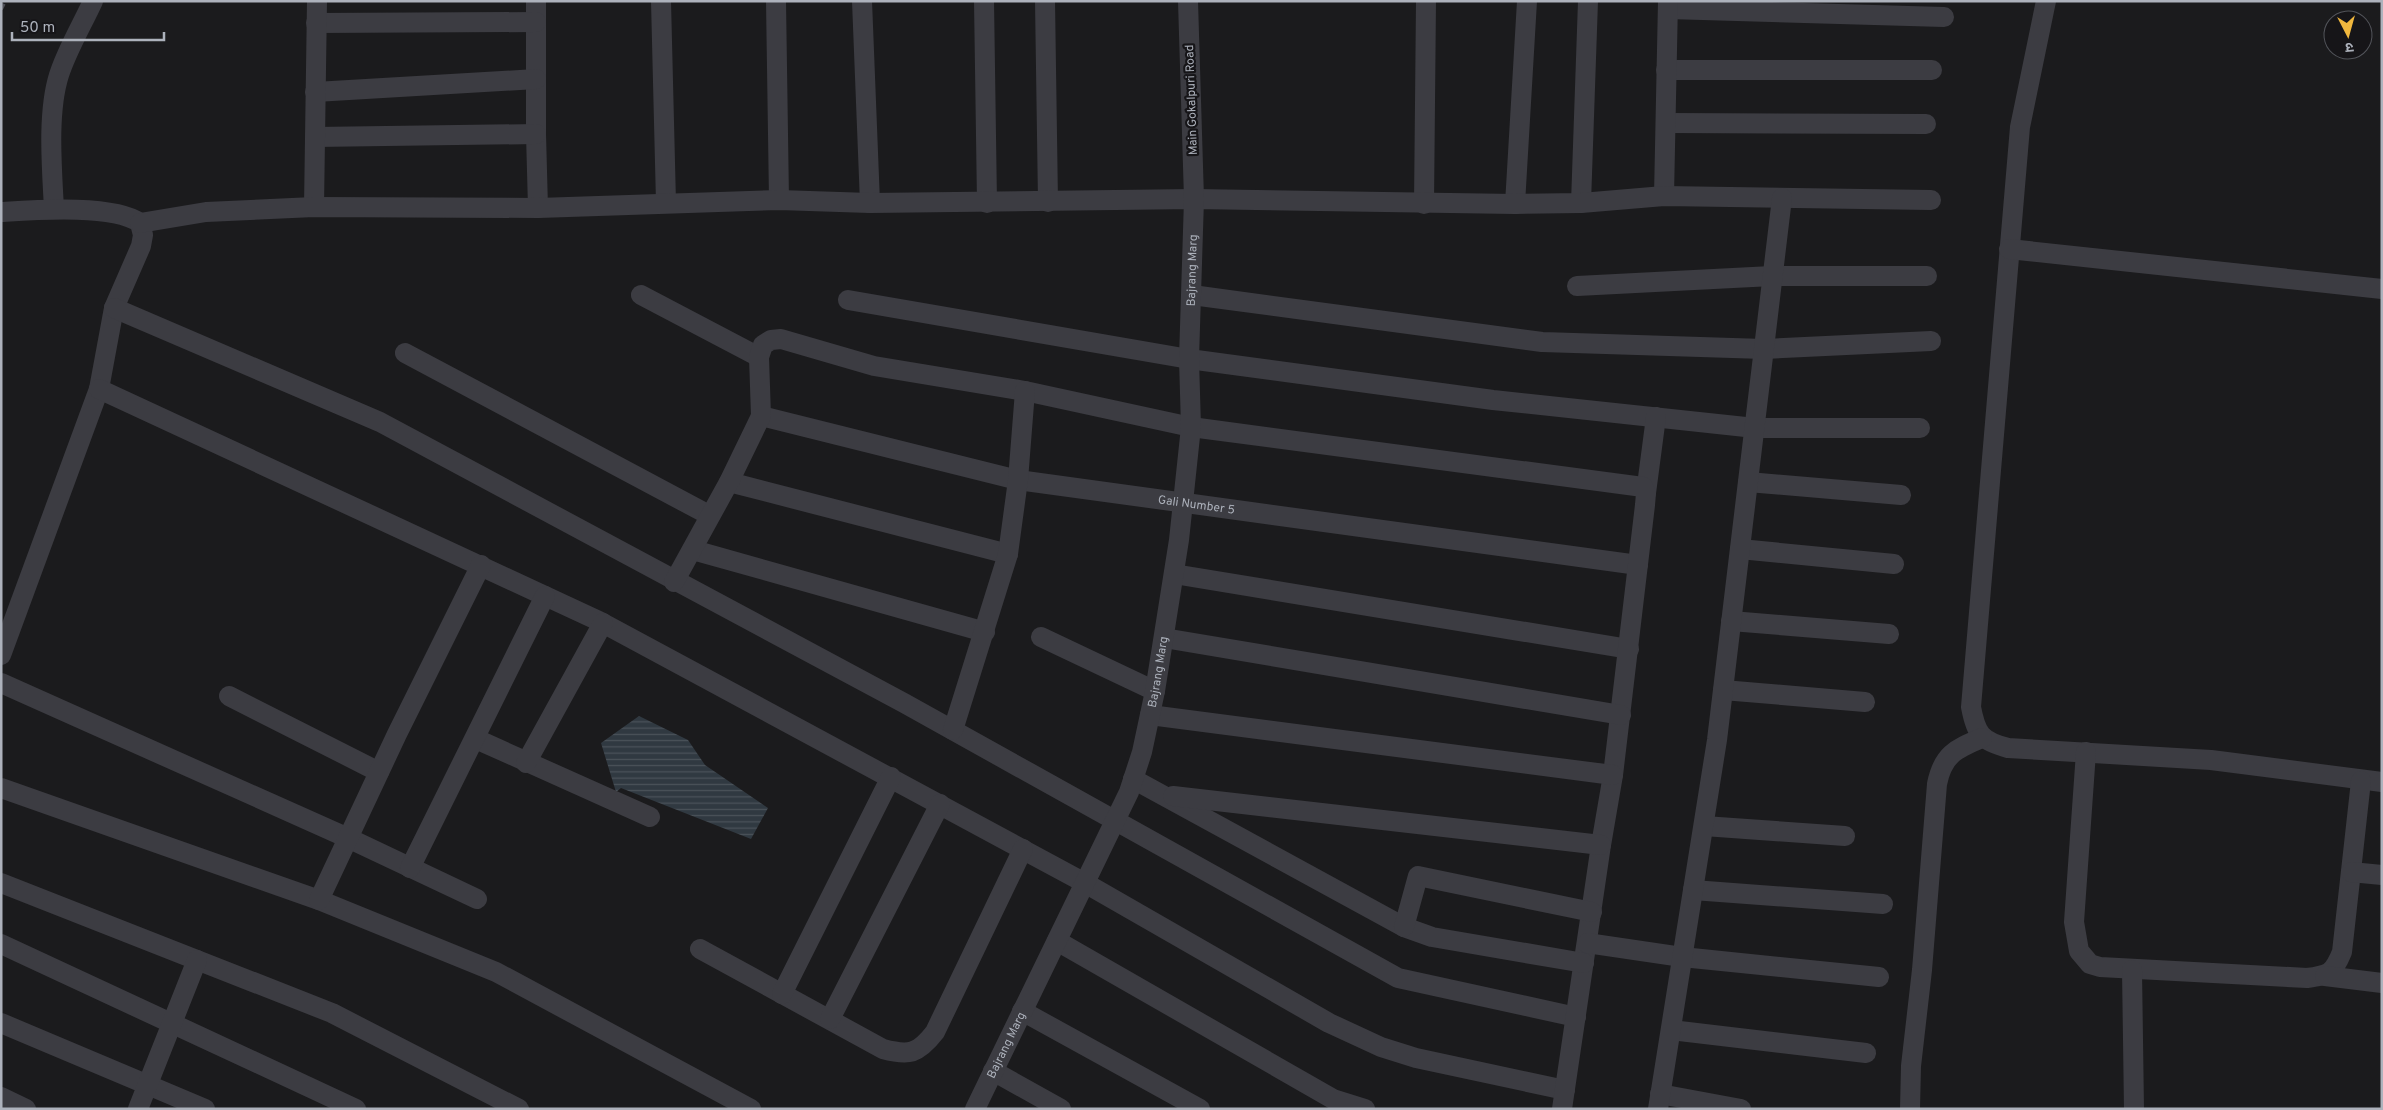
<svg xmlns="http://www.w3.org/2000/svg" width="2383" height="1110" viewBox="0 0 2383 1110" font-family="Overpass,'Noto Sans Devanagari',sans-serif">
	<style>
		.water { fill: url(#water-rules) }
		.lines { fill: none; stroke-linecap: round; stroke-linejoin: round }
		.minor { stroke: #3c3c42; stroke-width: 20 }
		.rail { stroke: #4f5057; stroke-width: 4; stroke-dasharray: 6 5; stroke-linecap: butt }
		.labels { text-anchor: middle; stroke-width: 4.5; stroke-linejoin: round; paint-order: stroke }
		.street-label { font-size: 12px; fill: #adb2bc; stroke: #161518 }
	</style>
	<defs>
		<pattern id="water-rules" width="6" height="5" patternUnits="userSpaceOnUse" patternTransform="scale(1.25)"><rect width="6" height="5" fill="#303941"/><path d="M0 2.5h6" fill="none" stroke="#4b535a"/></pattern>
	</defs>
	<rect width="100%" height="100%" fill="#1b1b1d"/>
	<!-- water -->
	<polygon class="water" points="639,716 688,740 705,765 768,808 751,839 621,788 616,792 601,743"/>
	<g class="lines">
		<!-- minor -->
		<g class="minor">
			<polyline points="536,1 536,134 538,208"/>
			<polyline points="661,1 666,203"/>
			<polyline points="776,1 779,200"/>
			<polyline points="862,1 870,203"/>
			<polyline points="984,1 987,203"/>
			<polyline points="1045,1 1048,202"/>
			<path d="M2046 1 2020 127 1971 707C1976 734 1981 741 2008 748L2211 760 2382 782"/>
			<polyline points="1668,9 1944,17"/>
			<polyline points="316,23 536,22"/>
			<polyline points="1666,70 1932,70"/>
			<polyline points="315,92 536,79"/>
			<polyline points="1666,123 1926,124"/>
			<polyline points="315,137 536,134"/>
			<polyline points="1664,196 1668,1"/>
			<polyline points="1581,203 1588,1"/>
			<polyline points="1424,204 1426,1"/>
			<polyline points="1515,204 1527,1"/>
			<polyline points="314,207 317,1"/>
			<path d="M54 209C52 169 47 113 59 75 67 50 82 25 93 1"/>
			<path d="M1 212C34 210 114 204 140 223L143 235 141 246 114 308 99 389 1 655"/>
			<polyline points="140,223 206,212 314,207 538,208 779,200 870,203 1194,199 1515,204 1581,203 1664,196 1931,200"/>
			<polyline points="2009,249 2382,289"/>
			<polyline points="1577,286 1772,276 1927,276"/>
			<polyline points="641,295 759,357"/>
			<polyline points="1192,295 1542,342 1764,349 1931,341"/>
			<polyline points="848,300 1189,359 1493,400 1755,428 1920,428"/>
			<polyline points="114,308 380,422 904,703 1398,978 1576,1017"/>
			<polyline points="405,353 709,515"/>
			<polyline points="99,389 599,621 1085,883 1329,1023 1381,1047 1416,1058 1565,1090"/>
			<path id="s1" d="M761 416 1018 480 1638 565"/>
			<polyline points="729,482 1008,554"/>
			<polyline points="1748,482 1901,495"/>
			<polyline points="1646,493 1656,417"/>
			<polyline points="1740,549 1894,564"/>
			<polyline points="693,550 985,632"/>
			<polyline points="1174,574 1629,649"/>
			<polyline points="674,582 729,482 761,416 759,357 763,345 771,340 781,339 874,366 1025,391 1191,427 1643,487 1646,493 1645,505 1613,775 1601,845 1562,1109"/>
			<polyline points="1731,621 1889,634"/>
			<polyline points="1041,637 1155,691"/>
			<polyline points="1164,638 1621,715"/>
			<polyline points="1,683 348,838 477,899"/>
			<polyline points="1723,690 1865,702"/>
			<polyline points="229,696 379,772"/>
			<polyline points="1150,715 1613,775"/>
			<polyline points="953,730 1008,554 1018,480 1025,391"/>
			<polyline points="476,739 650,817"/>
			<path d="M2086 752 2074 922 2079 951 2090 964 2100 967 2307 978C2329 975 2333 974 2342 952L2361 781"/>
			<polyline points="526,763 603,623"/>
			<polyline points="1133,779 1404,927 1432,937 1584,963"/>
			<polyline points="1,788 319,900 496,972 751,1109"/>
			<polyline points="1173,796 1601,845"/>
			<polyline points="1704,826 1845,836"/>
			<polyline points="410,868 545,596"/>
			<polyline points="2351,872 2382,875"/>
			<polyline points="1,883 332,1013 519,1109"/>
			<polyline points="1693,890 1883,904"/>
			<polyline points="319,900 397,734 481,565"/>
			<polyline points="1404,927 1418,876 1592,912"/>
			<polyline points="1057,941 1333,1099 1365,1109"/>
			<polyline points="1587,943 1682,957 1879,977"/>
			<polyline points="1,944 356,1109"/>
			<path d="M700 949 883 1049C909 1056 918 1054 935 1032L1023 849"/>
			<polyline points="2132,970 2134,1109"/>
			<polyline points="2325,976 2382,983"/>
			<polyline points="782,994 891,777"/>
			<polyline points="1022,1011 1200,1109"/>
			<polyline points="830,1019 940,804"/>
			<polyline points="1,1023 205,1109"/>
			<polyline points="1671,1030 1866,1053"/>
			<polyline points="993,1071 1061,1109"/>
			<polyline points="1660,1094 1741,1109"/>
			<polyline points="1,1097 26,1109"/>
			<polyline points="138,1109 197,960"/>
			<path id="s2" d="M975 1109 1129 792 1142 752 1155 691 1179 540 1191 427 1189 359 1194 199 1188 1"/>
			<polyline points="1658,1109 1717,740 1782,198"/>
			<path d="M1910 1109 1911 1066 1922 970 1937 784C1943 754 1956 749 1982 738"/>
		</g>
		<!-- rail -->
		<polyline class="rail" points="1,9 5,1"/>
	</g>
	<g class="labels">
		<!-- street labels -->
		<g class="street-label">
			<text transform="translate(1191 100) rotate(-92)" y="4">Main Gokalpuri Road</text>
			<text dy="4" stroke="none"><textPath href="#s2" startOffset="880">Bajrang Marg</textPath></text>
			<text dy="4" stroke="none"><textPath href="#s1" startOffset="445">Gali Number 5</textPath></text>
			<text dy="4" stroke="none"><textPath href="#s2" startOffset="476">Bajrang Marg</textPath></text>
			<text dy="4" stroke="none"><textPath href="#s2" startOffset="71">Bajrang Marg</textPath></text>
		</g>
	</g>
	<!-- border -->
	<rect width="2383" height="1110" fill="none" stroke="#adb2bc" stroke-width="5"/>
	<!-- north arrow -->
	<g transform="translate(2348 35) rotate(174)"><circle r="24" fill="#161518" stroke="#52545a"/>
	<path d="M0-4L9 19L0 12L-9 19Z" fill="#f1b83e"/>
	<text y="-8" font-size="14" font-weight="bold" text-anchor="middle" fill="#adb2bc">उ</text>
	</g>
	<!-- scale -->
	<path d="M12 32v8h152v-8" fill="none" stroke="#adb2bc" stroke-width="2.5"/>
	<text x="20" y="32" font-size="15" fill="#adb2bc" stroke="#161518" stroke-width="4" paint-order="stroke">50 m</text>
</svg>
